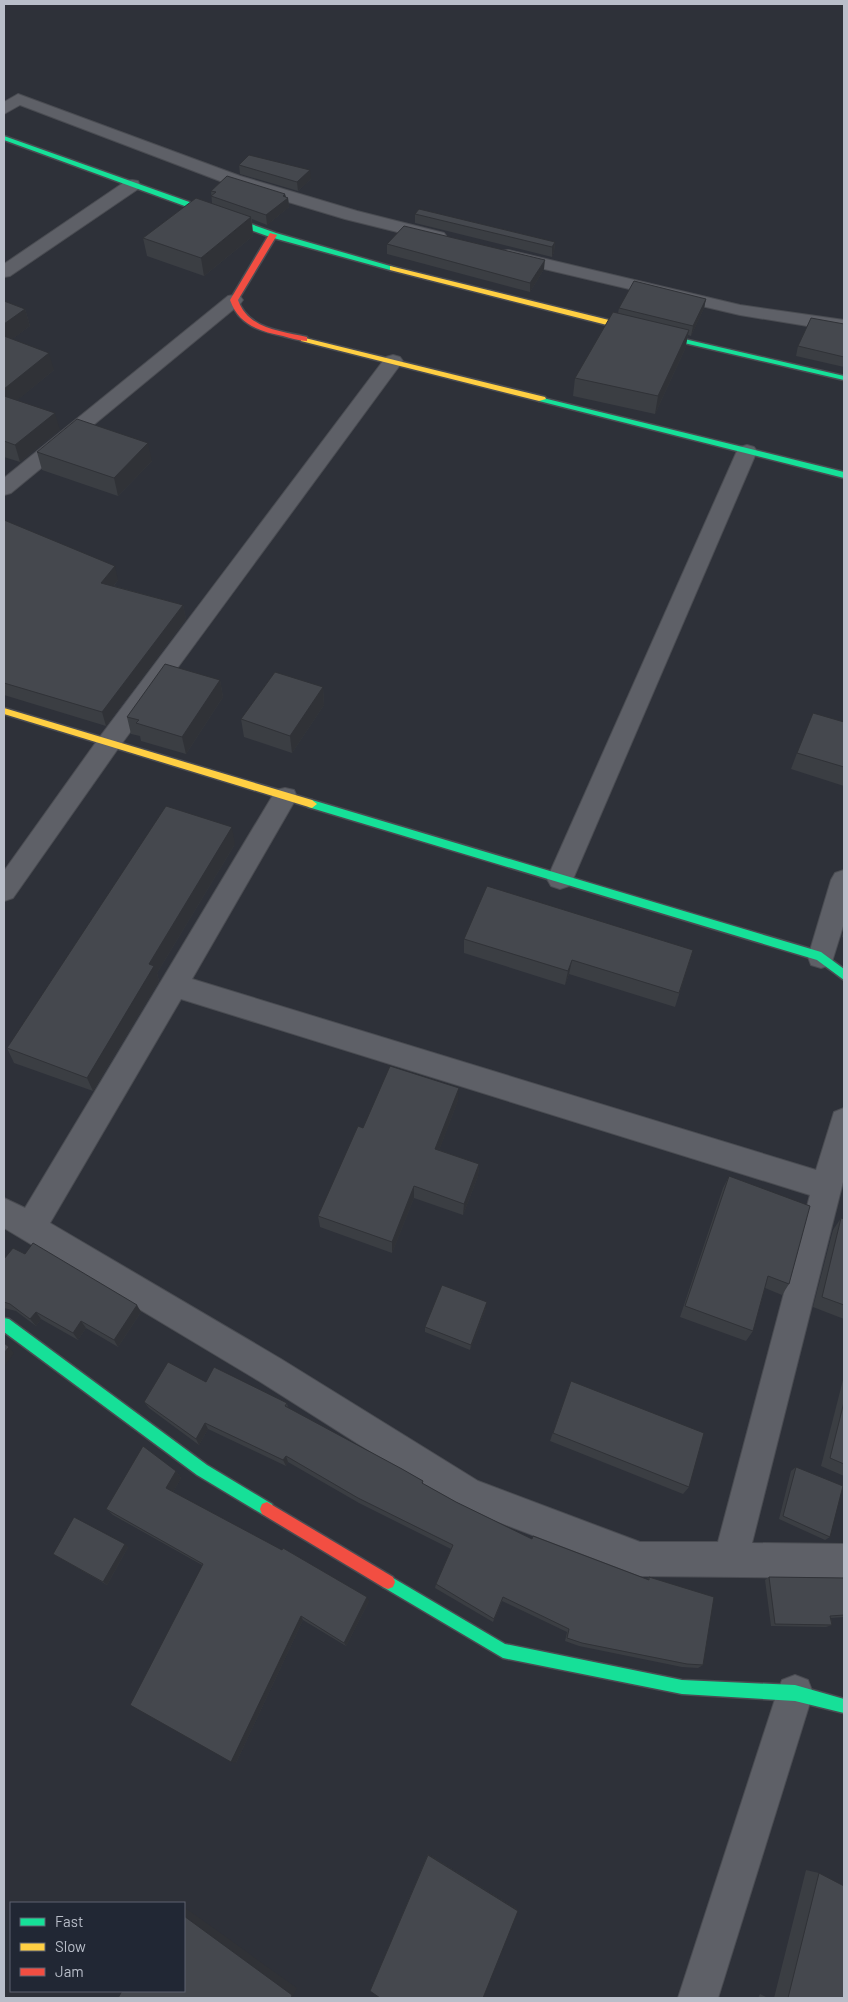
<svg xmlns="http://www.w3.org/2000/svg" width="848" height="2002" viewBox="0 0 848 2002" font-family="Barlow,sans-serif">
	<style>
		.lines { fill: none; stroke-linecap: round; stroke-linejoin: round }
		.street-casing { stroke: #4a4c52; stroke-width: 2 }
		.fast-casing { stroke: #4a4c52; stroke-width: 3 }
		.slow-casing { stroke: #4a4c52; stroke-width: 3 }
		.jam-casing { stroke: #4a4c52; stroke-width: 3 }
		.street { fill: #5e6067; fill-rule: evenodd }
		.fast { fill: #16e098; fill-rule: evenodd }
		.slow { fill: #ffcf43; fill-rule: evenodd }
		.jam { fill: #f24e42; fill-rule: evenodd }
		.wall { fill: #3b3e43 }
		.shaded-wall { fill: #303237 }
		.building { fill: #45484e; stroke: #303237 }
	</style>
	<rect width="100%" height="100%" fill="#2e3139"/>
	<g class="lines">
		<!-- street casing -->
		<g class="street-casing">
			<g id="street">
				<polygon points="18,94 240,176 357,211 444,233 447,237 444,241 438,242 345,219 228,184 20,105 4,114 4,102"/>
				<polygon points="132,180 138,181 140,185 138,189 10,276 4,277 4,264 126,181"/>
				<polygon points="508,250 740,305 844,320 844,332 740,315 502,259 499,255 502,251"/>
				<polygon points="234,295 240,296 243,300 240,304 11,493 4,495 4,478 228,296"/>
				<polygon points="393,355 400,357 403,361 400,365 117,750 13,898 4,901 4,871 99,738 386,357"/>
				<polygon points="747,445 754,447 757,451 573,879 569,886 560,889 551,886 547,879 737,451 740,447"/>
				<path d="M285 788 294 790 297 797 192 979 816 1170 834 1112 844 1108V1178L752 1543 844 1544V1578L640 1576 456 1506 259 1381 4 1228V1198L25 1208 276 790ZM181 999 810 1195 718 1542H640L478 1481 281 1359 50 1223Z"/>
				<polygon points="844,870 844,923 831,965 821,968 811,965 808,957 831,880 835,873"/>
				<polygon points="795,1675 808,1680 813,1693 718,1998 678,1998 777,1693 782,1680"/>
			</g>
		</g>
		<!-- fast casing -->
		<g class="fast-casing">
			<g id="fast">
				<polygon points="4,136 276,233 397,268 390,270 270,237 4,140"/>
				<polygon points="615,323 844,376 844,380 615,327"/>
				<polygon points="539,397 844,472 844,478 539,401"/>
				<polygon points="312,800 821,952 844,969 844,980 817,960 308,807 307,804 308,801"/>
				<polygon points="4,1318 9,1319 207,1465 272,1504 274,1509 272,1514 267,1516 262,1514 197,1475 4,1332"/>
				<polygon points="388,1575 505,1644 682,1680 795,1685 844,1699 844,1713 795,1701 682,1694 503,1658 383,1587 381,1582 383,1577"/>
			</g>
		</g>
		<!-- slow casing -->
		<g class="slow-casing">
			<g id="slow">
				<polygon points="390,266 621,323 622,325 615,327 390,270"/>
				<polygon points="301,337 545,397 546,399 539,401 301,341"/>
				<polygon points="4,708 312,800 317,804 312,808 4,714"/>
			</g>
		</g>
		<!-- jam casing -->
		<g class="jam-casing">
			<g id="jam">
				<path d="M270 233 277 235 238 300C248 329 281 331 307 337V341C299 341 291 338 283 336 259 331 239 325 230 300Z"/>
				<polygon points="267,1502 393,1577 395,1582 393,1587 388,1589 383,1587 262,1514 260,1509 262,1504"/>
			</g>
		</g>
		<!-- street -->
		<use href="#street" class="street"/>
		<!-- fast -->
		<use href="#fast" class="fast"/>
		<!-- slow -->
		<use href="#slow" class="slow"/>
		<!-- jam -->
		<use href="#jam" class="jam"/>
	</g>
	<!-- wall -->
	<g class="wall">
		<polygon points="239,165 311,179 298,191 240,174"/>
		<polygon points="211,191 285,194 286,197 288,198 289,207 267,225 252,219 253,236 204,276 147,256 143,238 212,203"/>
		<polygon points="415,214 555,242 554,252 552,257 415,223"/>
		<polygon points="387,244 544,269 530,292 387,254"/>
		<polygon points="706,299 704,308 691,336 688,335 685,349 655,414 573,396 575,378 618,313 619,308"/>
		<polygon points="4,301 25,309 30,326 12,339 54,370 17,400 60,430 20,462 4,457"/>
		<polygon points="844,324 844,367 796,356 798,346"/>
		<polygon points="37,452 152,461 118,496 42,470"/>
		<polygon points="4,520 118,580 114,586 183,605 186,619 106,726 4,695"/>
		<polygon points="220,680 223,697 186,754 141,741 140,736 131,734 127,717"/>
		<polygon points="323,687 324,705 292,753 244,737 241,719"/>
		<polygon points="844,722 844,786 791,769 797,753"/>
		<polygon points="235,844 157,973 159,981 93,1091 14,1063 7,1048"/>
		<polygon points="844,928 844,938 842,937"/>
		<polygon points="464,939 693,950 675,1007 569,974 565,985 464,953"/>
		<polygon points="458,1100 439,1150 479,1164 478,1176 463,1215 414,1198 392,1253 320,1227 318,1216 363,1128"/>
		<polygon points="729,1176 789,1284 782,1295 765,1288 753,1331 746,1341 680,1317 723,1188"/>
		<polygon points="841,1218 844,1219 844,1319 813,1307 833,1230"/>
		<polygon points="4,1259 141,1312 118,1347 86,1328 78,1340 41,1319 36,1326 16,1311 4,1308"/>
		<polygon points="486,1308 470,1350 425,1332 425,1327"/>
		<polygon points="844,1376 844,1476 821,1466"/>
		<polygon points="571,1381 689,1487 683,1494 550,1441"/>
		<polygon points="206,1382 287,1403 288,1408 423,1481 423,1484 456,1502 532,1539 647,1579 649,1577 703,1665 698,1668 682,1667 579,1646 565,1641 567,1632 502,1601 493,1622 435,1588 436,1584 451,1549 359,1503 288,1462 286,1466 208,1429 199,1445 149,1408 144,1402"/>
		<polygon points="796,1467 830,1537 825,1540 779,1519 791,1471"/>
		<polygon points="176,1471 181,1478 173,1492 369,1601 346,1646 303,1620 236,1763 202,1565 113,1515 106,1509"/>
		<polygon points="128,1547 107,1585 53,1554"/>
		<polygon points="769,1577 844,1578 844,1617 831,1618 832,1625 826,1627 771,1626 765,1580"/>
		<polygon points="428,1854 515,1908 518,1911 370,1991"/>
		<polygon points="806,1870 819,1873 844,1998 774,1998"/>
		<polygon points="760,1994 768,1998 758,1998"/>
	</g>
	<!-- shaded-wall -->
	<g class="shaded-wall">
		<polygon points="310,170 311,179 298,191 297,182"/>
		<polygon points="285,194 286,199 288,198 289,207 267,225 266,215"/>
		<polygon points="251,217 253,236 204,276 201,258"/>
		<polygon points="555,242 554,252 552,257 552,247"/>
		<polygon points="545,260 544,269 530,292 530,283"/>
		<polygon points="706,299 704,308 691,336 693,326"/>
		<polygon points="25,309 30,326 4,345 4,324"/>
		<polygon points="689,330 685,349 655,414 658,396"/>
		<polygon points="49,353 54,370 4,411 4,389"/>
		<polygon points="55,413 60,430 20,462 15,445"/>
		<polygon points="148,443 152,461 118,496 114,478"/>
		<polygon points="115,566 118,580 105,597 101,583"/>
		<polygon points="183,605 186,619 106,726 102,712"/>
		<polygon points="220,680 223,697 186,754 182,737"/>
		<polygon points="323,687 324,705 292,753 290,736"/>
		<polygon points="232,827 235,844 157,973 159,981 93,1091 87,1078 149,964"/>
		<polygon points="572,960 569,974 565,985 568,971"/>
		<polygon points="459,1088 458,1100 435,1161 435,1149"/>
		<polygon points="479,1164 478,1176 463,1215 464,1204"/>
		<polygon points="414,1186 414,1198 392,1253 392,1242"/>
		<polygon points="487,1302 486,1308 470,1350 471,1345"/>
		<polygon points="137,1305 141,1312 118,1347 114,1340"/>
		<polygon points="36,1312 41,1319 36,1326 30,1319"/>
		<polygon points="81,1321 86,1328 78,1340 73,1333"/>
		<polygon points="9,1347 14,1353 4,1367 4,1353"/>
		<polygon points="205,1423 208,1429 199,1445 196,1439"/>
		<polygon points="286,1456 288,1462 286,1466 283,1460"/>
		<polygon points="176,1471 181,1478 172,1494 166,1488"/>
		<polygon points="125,1544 128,1547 107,1585 103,1582"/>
		<polygon points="367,1597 369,1601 346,1646 344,1643"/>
		<polygon points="301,1616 303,1620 236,1763 231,1762"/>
		<polygon points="428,1854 515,1908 518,1911 428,1855"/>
		<polygon points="184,1907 297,1988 292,1998 291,1998 184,1916"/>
	</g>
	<!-- building -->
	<g class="building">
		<polygon points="249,155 310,170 297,182 239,165"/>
		<polygon points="227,176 285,194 283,196 288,198 266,215 211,196 216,192 211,191"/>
		<polygon points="196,198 251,217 201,258 143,238"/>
		<polygon points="419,209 555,242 552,247 415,214"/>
		<polygon points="404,226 545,260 530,283 387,244"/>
		<polygon points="634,281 706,299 693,326 619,308"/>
		<polygon points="4,301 25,309 4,324"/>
		<polygon points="613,312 689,330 658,396 575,378"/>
		<polygon points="811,318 844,324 844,357 798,346"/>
		<polygon points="4,336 49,353 4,389"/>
		<polygon points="4,396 55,413 15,445 4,441"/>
		<polygon points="77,419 148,443 114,478 37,452"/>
		<polygon points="4,520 115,566 101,583 183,605 102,712 4,683"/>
		<polygon points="165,664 220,680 182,737 136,723 139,720 127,717"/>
		<polygon points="275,672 323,687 290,736 241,719"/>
		<polygon points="813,713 844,722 844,767 797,753"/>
		<polygon points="166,806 232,827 149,964 154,966 87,1078 7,1048"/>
		<polygon points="487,886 693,950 679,993 572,960 568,971 464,939"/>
		<polygon points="390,1066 459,1088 435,1149 479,1164 464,1204 414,1186 392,1242 318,1216 358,1126 363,1128"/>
		<polygon points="729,1176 810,1206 789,1284 768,1276 753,1331 685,1306"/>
		<polygon points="841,1218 844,1219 844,1305 822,1297"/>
		<polygon points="33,1243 137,1305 114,1340 81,1321 73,1333 36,1312 30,1319 10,1304 4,1302 4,1259 13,1248 25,1254"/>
		<polygon points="442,1285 487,1302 471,1345 425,1327"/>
		<polygon points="4,1343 9,1347 4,1353"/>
		<polygon points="168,1362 206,1382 214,1367 287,1403 285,1406 402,1469 423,1481 422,1483 456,1502 532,1539 533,1536 649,1580 649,1577 714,1597 703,1665 687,1664 582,1643 567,1638 569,1629 503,1597 494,1619 436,1584 453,1545 358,1498 286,1456 283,1460 205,1423 196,1439 144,1402"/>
		<polygon points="571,1381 704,1433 689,1487 553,1433"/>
		<polygon points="844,1402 844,1464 830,1458"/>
		<polygon points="143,1446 176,1471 166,1488 282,1550 283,1548 367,1597 344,1643 301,1616 231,1762 130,1705 203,1564 106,1509"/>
		<polygon points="796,1467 843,1486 830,1537 783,1516"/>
		<polygon points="74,1517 125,1544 103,1582 53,1554"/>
		<polygon points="769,1577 844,1578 844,1615 830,1616 832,1625 775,1624"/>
		<polygon points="428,1855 518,1911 483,1998 380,1998 370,1991"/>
		<polygon points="819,1873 844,1886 844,1998 788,1998"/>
		<polygon points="184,1916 292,1995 291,1998 118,1998 122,1991 184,1991"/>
	</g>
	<!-- border -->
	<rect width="848" height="2002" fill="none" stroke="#b9bec9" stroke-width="10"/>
	<!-- legend -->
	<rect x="10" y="1902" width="175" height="90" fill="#212734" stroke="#5e6370"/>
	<rect x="20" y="1918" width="25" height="8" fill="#16e098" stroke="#5e6370"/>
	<text x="55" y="1927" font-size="15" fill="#b9bec9">Fast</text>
	<rect x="20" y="1943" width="25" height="8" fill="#ffcf43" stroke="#5e6370"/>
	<text x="55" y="1952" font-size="15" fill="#b9bec9">Slow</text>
	<rect x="20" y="1968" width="25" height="8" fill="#f24e42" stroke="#5e6370"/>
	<text x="55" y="1977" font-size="15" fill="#b9bec9">Jam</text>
</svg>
